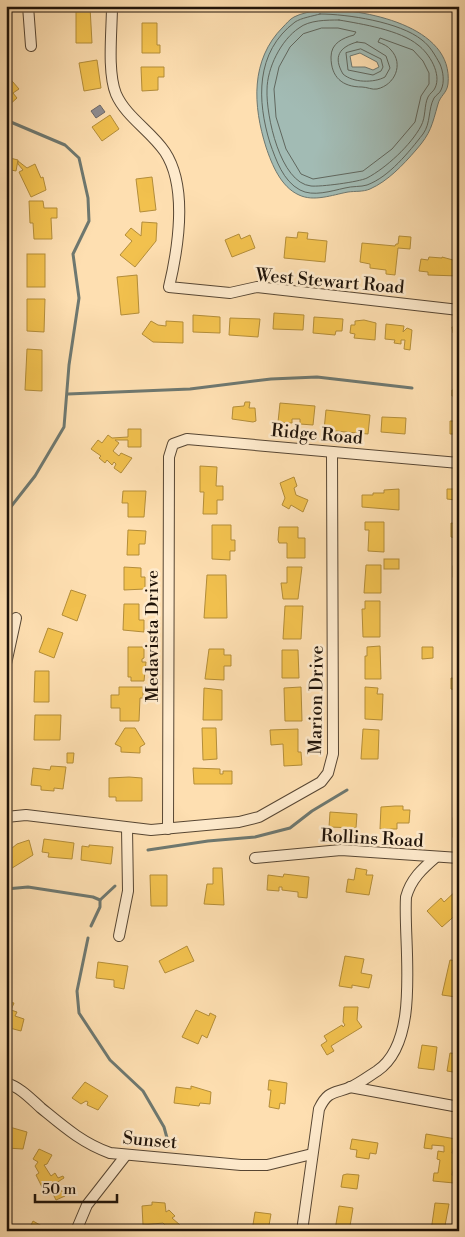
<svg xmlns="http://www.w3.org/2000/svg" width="465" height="1237" viewBox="0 0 465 1237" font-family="'Libre Bodoni',serif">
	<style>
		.water { fill: #a2bbb4; stroke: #6e7870; fill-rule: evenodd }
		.homes { fill: #f2c14e; stroke: #b38d39 }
		.industry { fill: #8d8d92; stroke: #6c6869 }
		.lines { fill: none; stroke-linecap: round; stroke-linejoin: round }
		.shore { stroke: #60675e; stroke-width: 1 }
		.stream { stroke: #6e7870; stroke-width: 3 }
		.minor-casing { stroke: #574633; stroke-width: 12 }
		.minor { stroke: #feeacc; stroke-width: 10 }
		.labels { text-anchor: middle; stroke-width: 5; stroke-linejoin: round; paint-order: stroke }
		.street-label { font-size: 18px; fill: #1f1309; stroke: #feeacc }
	</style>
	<rect width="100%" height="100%" fill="#fedfb1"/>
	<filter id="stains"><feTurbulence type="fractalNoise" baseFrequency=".004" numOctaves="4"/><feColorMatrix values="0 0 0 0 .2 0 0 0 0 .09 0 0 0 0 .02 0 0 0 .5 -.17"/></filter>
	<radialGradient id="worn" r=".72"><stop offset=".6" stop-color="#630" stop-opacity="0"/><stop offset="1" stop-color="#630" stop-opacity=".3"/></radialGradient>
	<!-- water -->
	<path class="water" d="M319 9C363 9 454 25 448 84 447 93 440 96 438 104 432 125 431 133 416 150 403 165 388 181 370 189 363 192 355 191 348 192 332 195 314 202 299 195 281 187 272 165 266 147 253 106 250 60 283 27 286 24 290 19 294 17 301 13 312 12 319 9ZM360 53 377 62 379 67 373 70 365 67H352L350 56Z"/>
	<!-- homes -->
	<g class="homes">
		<polygon points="76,7 90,7 92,43 76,43"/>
		<polygon points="142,23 157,23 157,45 160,45 160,53 142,53"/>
		<polygon points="97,60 101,88 84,91 79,63"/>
		<polygon points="141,67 164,67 164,77 158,77 158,90 142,91"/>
		<polygon points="6,74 19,89 13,93 17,98 8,106"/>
		<polygon points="110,115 119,129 102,141 92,127"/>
		<polygon points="6,157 18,160 16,171 6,169"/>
		<polygon points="18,161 27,168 35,164 41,178 43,177 46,190 31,197 19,172 23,170 18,164"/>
		<polygon points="152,177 156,210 140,212 136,179"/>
		<polygon points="29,201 43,201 44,208 57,208 57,218 51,218 52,239 34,239 33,223 30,223"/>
		<polygon points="142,222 157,223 156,241 135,267 120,255 132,241 125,235 131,228 141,236"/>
		<polygon points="298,232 308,233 307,239 327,241 325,262 284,258 286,237 297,238"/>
		<polygon points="239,234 241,239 250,235 255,248 232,257 225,240"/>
		<polygon points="399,236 411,237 410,249 398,248 395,275 386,274 386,270 370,268 370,264 360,262 362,243 395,246 396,244 398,244"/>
		<rect x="27" y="254" width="18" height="33"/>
		<polygon points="429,257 442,258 442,257 453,260 459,265 459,276 428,275 428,272 419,271 421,259 428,260"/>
		<polygon points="137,275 139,313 121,315 117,277"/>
		<polygon points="27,299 45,299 44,332 27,331"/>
		<polygon points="274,313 304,315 303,330 273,329"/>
		<polygon points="193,315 220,317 220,333 193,332"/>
		<polygon points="314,317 343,319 342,331 336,331 335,335 313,333"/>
		<polygon points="230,318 260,319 258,337 229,335"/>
		<polygon points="364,320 376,323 375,340 354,338 355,334 350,333 351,325 355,325 355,321"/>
		<polygon points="151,321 158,325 166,326 166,321 183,322 183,343 153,342 142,334"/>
		<polygon points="386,324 404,326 403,332 407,328 412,330 410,350 404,349 405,340 401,340 401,344 394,343 395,340 385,339"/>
		<polygon points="452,327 459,327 459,349 457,349 457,333 453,333"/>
		<polygon points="27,349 42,350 42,391 25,390"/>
		<polygon points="452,390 459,390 459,411 456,411 456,396 452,396"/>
		<polygon points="245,402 250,402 249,408 255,408 256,421 253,422 232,419 233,407 244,406"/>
		<polygon points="280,403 315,406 313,425 300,424 300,419 292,419 292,423 278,422"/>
		<polygon points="326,410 370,415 368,434 324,430"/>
		<polygon points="382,417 406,418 405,434 381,432"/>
		<polygon points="450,421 459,421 459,447 454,447 456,434 450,434"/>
		<polygon points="128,429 141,429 141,447 128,447 128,440 115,440 119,443 113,451 119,456 121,453 132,458 121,473 114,468 116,464 114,462 112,465 107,460 105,463 99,458 101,456 91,449 98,440 102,443 108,435 112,438 128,437"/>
		<polygon points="200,466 217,467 216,486 223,486 223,500 217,500 217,514 203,514 204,492 200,492"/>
		<polygon points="294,477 297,486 294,488 296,495 308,500 303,512 291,505 289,509 282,505 285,498 280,483"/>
		<polygon points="454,483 459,483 459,507 454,507 455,500 447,499 447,489 454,489"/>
		<polygon points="399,489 399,510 362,507 362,495 373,495 373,493 384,493 384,490"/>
		<polygon points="123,491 146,491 144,517 128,517 128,503 122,503"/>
		<polygon points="365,522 384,522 384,552 368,551 369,530 365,530"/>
		<polygon points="451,523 459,524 459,543 456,543 456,538 451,537"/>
		<polygon points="212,525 231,525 231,540 235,540 235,551 230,551 230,560 212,559"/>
		<polygon points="279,527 298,527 298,538 305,538 305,558 287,558 287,543 279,543 278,540"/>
		<polygon points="128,530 146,531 145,544 139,544 139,555 127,555"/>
		<rect x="384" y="559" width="15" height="10"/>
		<polygon points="366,565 381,565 381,593 364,593"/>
		<rect x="453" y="566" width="6" height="11"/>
		<polygon points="124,567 141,568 141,577 145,577 145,589 124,590"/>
		<polygon points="287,567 302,567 298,599 283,599 281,583 287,583"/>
		<polygon points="207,575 226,575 227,618 204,618"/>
		<polygon points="71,590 86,595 77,621 62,615"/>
		<polygon points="365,601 380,601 380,637 363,637 362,609 365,609"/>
		<polygon points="124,604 139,604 139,620 144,620 144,632 123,630"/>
		<polygon points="285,606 303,606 301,639 283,639"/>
		<polygon points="48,628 63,633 54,658 39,652"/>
		<polygon points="459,630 459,653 455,653 455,634 459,634"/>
		<polygon points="380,646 381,679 365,679 365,656 367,656 367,647"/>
		<polygon points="128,647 144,647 144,658 142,659 142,662 146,662 144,681 131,681 131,677 128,677"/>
		<polygon points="422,647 433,647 433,658 422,659"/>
		<polygon points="209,649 224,649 224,655 231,655 231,666 224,666 224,680 205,679"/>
		<polygon points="282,650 298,650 299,678 282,678"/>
		<polygon points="35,671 49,671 49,702 34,702"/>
		<polygon points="451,678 459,679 459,702 456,702 457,690 451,689"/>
		<polygon points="119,687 143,687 143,698 140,698 139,721 120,721 120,708 111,708 111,695 119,695"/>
		<polygon points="301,687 302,721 285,721 284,688"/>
		<polygon points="365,687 378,688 377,694 383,694 382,720 365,719"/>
		<polygon points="204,688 222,690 222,720 203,720"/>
		<polygon points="35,715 61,715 60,740 34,740"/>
		<polygon points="125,728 135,728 145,744 140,747 140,753 121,752 121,747 115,744"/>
		<polygon points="202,728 216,728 217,759 203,760"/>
		<polygon points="298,729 298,752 301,752 302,765 284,766 283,744 271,745 270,730"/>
		<polygon points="363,729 379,730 378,759 361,759"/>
		<polygon points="67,753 74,753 73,763 67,763"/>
		<polygon points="51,766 66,767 63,789 54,788 54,791 41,790 41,786 31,785 33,768 50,770"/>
		<polygon points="193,768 220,769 220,774 223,774 223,771 232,771 232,784 194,784"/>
		<polygon points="129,777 142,778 142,801 116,801 116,797 109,797 109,778"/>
		<polygon points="395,806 403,806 403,810 410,810 409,823 397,823 397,829 380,829 381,807"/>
		<polygon points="330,812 357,814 356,828 329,827"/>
		<rect x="453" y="818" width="6" height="19"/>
		<polygon points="44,839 74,843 72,859 48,857 49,853 42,852"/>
		<polygon points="29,840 33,855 9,870 6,867 6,853 17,844"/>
		<polygon points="89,845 113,847 111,864 81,860 82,846 89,847"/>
		<polygon points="213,868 222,868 224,905 204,904 207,884 213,884"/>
		<polygon points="356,868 367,870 366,875 373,875 369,895 346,892 348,879 354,880"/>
		<polygon points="284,874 309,877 307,898 298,897 298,892 282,890 282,887 279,887 279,891 267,890 268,875 283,877"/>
		<polygon points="150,875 167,875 167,906 151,906"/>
		<polygon points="459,888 459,912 442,927 427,911 441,898 444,902"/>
		<polygon points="187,946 194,961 165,973 159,961"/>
		<polygon points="345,956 364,959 361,973 372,975 369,988 352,985 352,988 339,986"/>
		<polygon points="450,960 459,961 459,986 456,997 442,995"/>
		<polygon points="98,962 128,966 124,989 114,987 114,980 96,978"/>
		<polygon points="9,1002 14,1003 11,1010 17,1012 15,1016 24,1019 21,1031 6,1027 6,1009"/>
		<polygon points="344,1007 358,1007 357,1020 362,1027 331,1046 334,1051 327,1055 321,1045 327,1041 324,1036 342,1025 343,1027 345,1025 343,1022"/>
		<polygon points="196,1010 209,1016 210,1013 216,1016 207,1038 202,1035 198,1044 182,1037"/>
		<polygon points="422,1045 437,1047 434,1070 418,1068"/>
		<polygon points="450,1053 459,1054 459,1073 447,1071"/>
		<polygon points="269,1080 287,1083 285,1104 280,1103 279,1109 269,1107 271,1090 268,1090"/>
		<polygon points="85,1082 108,1096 98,1110 87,1105 88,1102 86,1101 81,1104 72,1098"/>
		<polygon points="191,1086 211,1092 210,1104 200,1103 199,1106 174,1103 176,1087 191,1089"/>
		<polygon points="6,1126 27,1132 23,1149 7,1148 6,1152"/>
		<polygon points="426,1134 456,1139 452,1153 457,1154 452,1175 455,1175 454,1183 433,1181 434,1173 438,1173 440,1160 437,1159 438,1151 444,1152 444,1146 432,1145 432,1149 424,1148"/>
		<polygon points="352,1139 378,1143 376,1154 370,1153 369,1159 356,1157 357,1150 350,1149"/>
		<polygon points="39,1149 52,1155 47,1164 44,1165 51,1176 55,1173 58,1178 63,1176 64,1178 56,1183 65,1196 56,1200 51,1190 53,1187 44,1191 36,1175 39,1173 35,1166 38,1162 33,1159"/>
		<polygon points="347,1174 359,1175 357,1189 341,1187 343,1175"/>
		<polygon points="152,1202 165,1203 166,1212 169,1210 175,1216 172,1218 180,1225 175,1231 162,1231 161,1229 165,1225 163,1223 143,1225 142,1206 152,1205"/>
		<polygon points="435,1203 449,1204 444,1231 431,1231"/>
		<polygon points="339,1206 353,1208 350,1226 366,1228 365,1231 335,1230"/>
		<polygon points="255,1212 271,1214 268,1231 252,1231"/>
		<polygon points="33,1221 47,1229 45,1231 28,1231"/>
	</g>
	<!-- industry -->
	<polygon class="industry" points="100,105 105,112 96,118 91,111"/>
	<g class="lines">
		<!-- shore -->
		<g class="shore">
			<path d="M320 14C347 14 400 22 422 40 430 46 435 55 440 64 443 71 445 82 441 90 440 93 436 95 434 98 428 109 431 123 423 134 409 152 389 177 367 185 361 187 352 186 345 188 331 191 313 197 300 190 283 181 276 160 270 143 257 101 255 52 295 22 301 18 313 16 320 14Z"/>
			<path d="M339 20C362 24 400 30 418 45 429 53 442 74 435 88 434 91 430 93 428 97 424 105 426 117 421 126 411 145 386 168 367 178 359 182 320 187 311 186 280 183 266 115 267 90 267 68 281 40 299 28 309 20 327 20 339 20Z"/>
			<path d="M322 28H338L356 32 354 35C343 38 331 43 331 57 331 77 342 87 362 87 367 87 372 90 377 89 395 85 404 64 391 50 388 46 383 44 378 42L380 38 413 50 423 61 429 73V84L421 96 415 122 392 149 363 171 313 179 301 174 286 149 276 117 274 89 279 67 290 47 303 34Z"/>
			<path d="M357 42 365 43 386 56 390 68 385 77C374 83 353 83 343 74 333 57 339 47 357 42Z"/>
			<polygon points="361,49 381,59 383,67 381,71 373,75 348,70 346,53"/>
		</g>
		<!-- stream -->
		<g class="stream">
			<polyline points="6,120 65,145 79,158 88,198 89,221 73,254 79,298 69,365 64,427 35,476 6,513"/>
			<polyline points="68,394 190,389 271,379 317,377 412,388"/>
			<polyline points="148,850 208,841 255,837 290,828 312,811 347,790"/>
			<polyline points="6,889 28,887 93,897 100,900 100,907 91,926"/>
			<polyline points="100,900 115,886"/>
			<polyline points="88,938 77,991 79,1013 110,1060 143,1091 164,1127 167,1138"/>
		</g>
		<!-- minor casing -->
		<g class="minor-casing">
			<g id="minor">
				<polyline points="28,6 31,46"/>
				<path d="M112 6C112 30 107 72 116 94 126 117 151 131 165 152 188 187 178 249 169 287L230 293 257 287 459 310"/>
				<polyline points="6,664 16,618"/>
				<polyline points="6,817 26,815 151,830 239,822 259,817 321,782 328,773 333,754 332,452"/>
				<polyline points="168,829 169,457 173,444 187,439 459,463"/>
				<polyline points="255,858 341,850 459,858"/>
				<polyline points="119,936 128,891 127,828"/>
				<path d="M6 1083C20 1087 31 1099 41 1108 63 1126 82 1143 110 1153L241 1165H267L312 1154"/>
				<polyline points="350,1087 459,1107"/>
				<polyline points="76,1231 87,1205 126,1155"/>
				<path d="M302 1231 319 1109C328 1090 334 1094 351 1087 360 1083 369 1076 377 1071 422 1041 403 945 406 897 411 879 422 869 436 857"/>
			</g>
		</g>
		<!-- minor -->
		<use href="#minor" class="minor"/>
	</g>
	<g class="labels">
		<!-- street labels -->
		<g class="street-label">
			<text transform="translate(330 281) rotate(5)" y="6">West Stewart Road</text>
			<text transform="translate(317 434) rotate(5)" y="6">Ridge Road</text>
			<text transform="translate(152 636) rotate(-90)" y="6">Medavista Drive</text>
			<text transform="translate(316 700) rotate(-89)" y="6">Marion Drive</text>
			<text transform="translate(372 838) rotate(3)" y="6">Rollins Road</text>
			<text transform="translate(150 1140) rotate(5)" y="6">Sunset</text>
		</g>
	</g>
	<!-- margin -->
	<rect width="465" height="1237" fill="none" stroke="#fedfb1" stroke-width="25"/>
	<rect x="8" y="8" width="450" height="1222" fill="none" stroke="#1f1309" stroke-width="2.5"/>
	<rect x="12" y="12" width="440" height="1212" fill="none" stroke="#1f1309"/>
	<!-- scale -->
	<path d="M35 1194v8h82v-8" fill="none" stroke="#1f1309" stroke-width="2.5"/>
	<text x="42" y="1194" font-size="15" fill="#1f1309" stroke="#feeacc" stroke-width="4" paint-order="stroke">50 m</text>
	<rect width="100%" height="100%" filter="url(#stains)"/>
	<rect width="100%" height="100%" fill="url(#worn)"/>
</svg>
